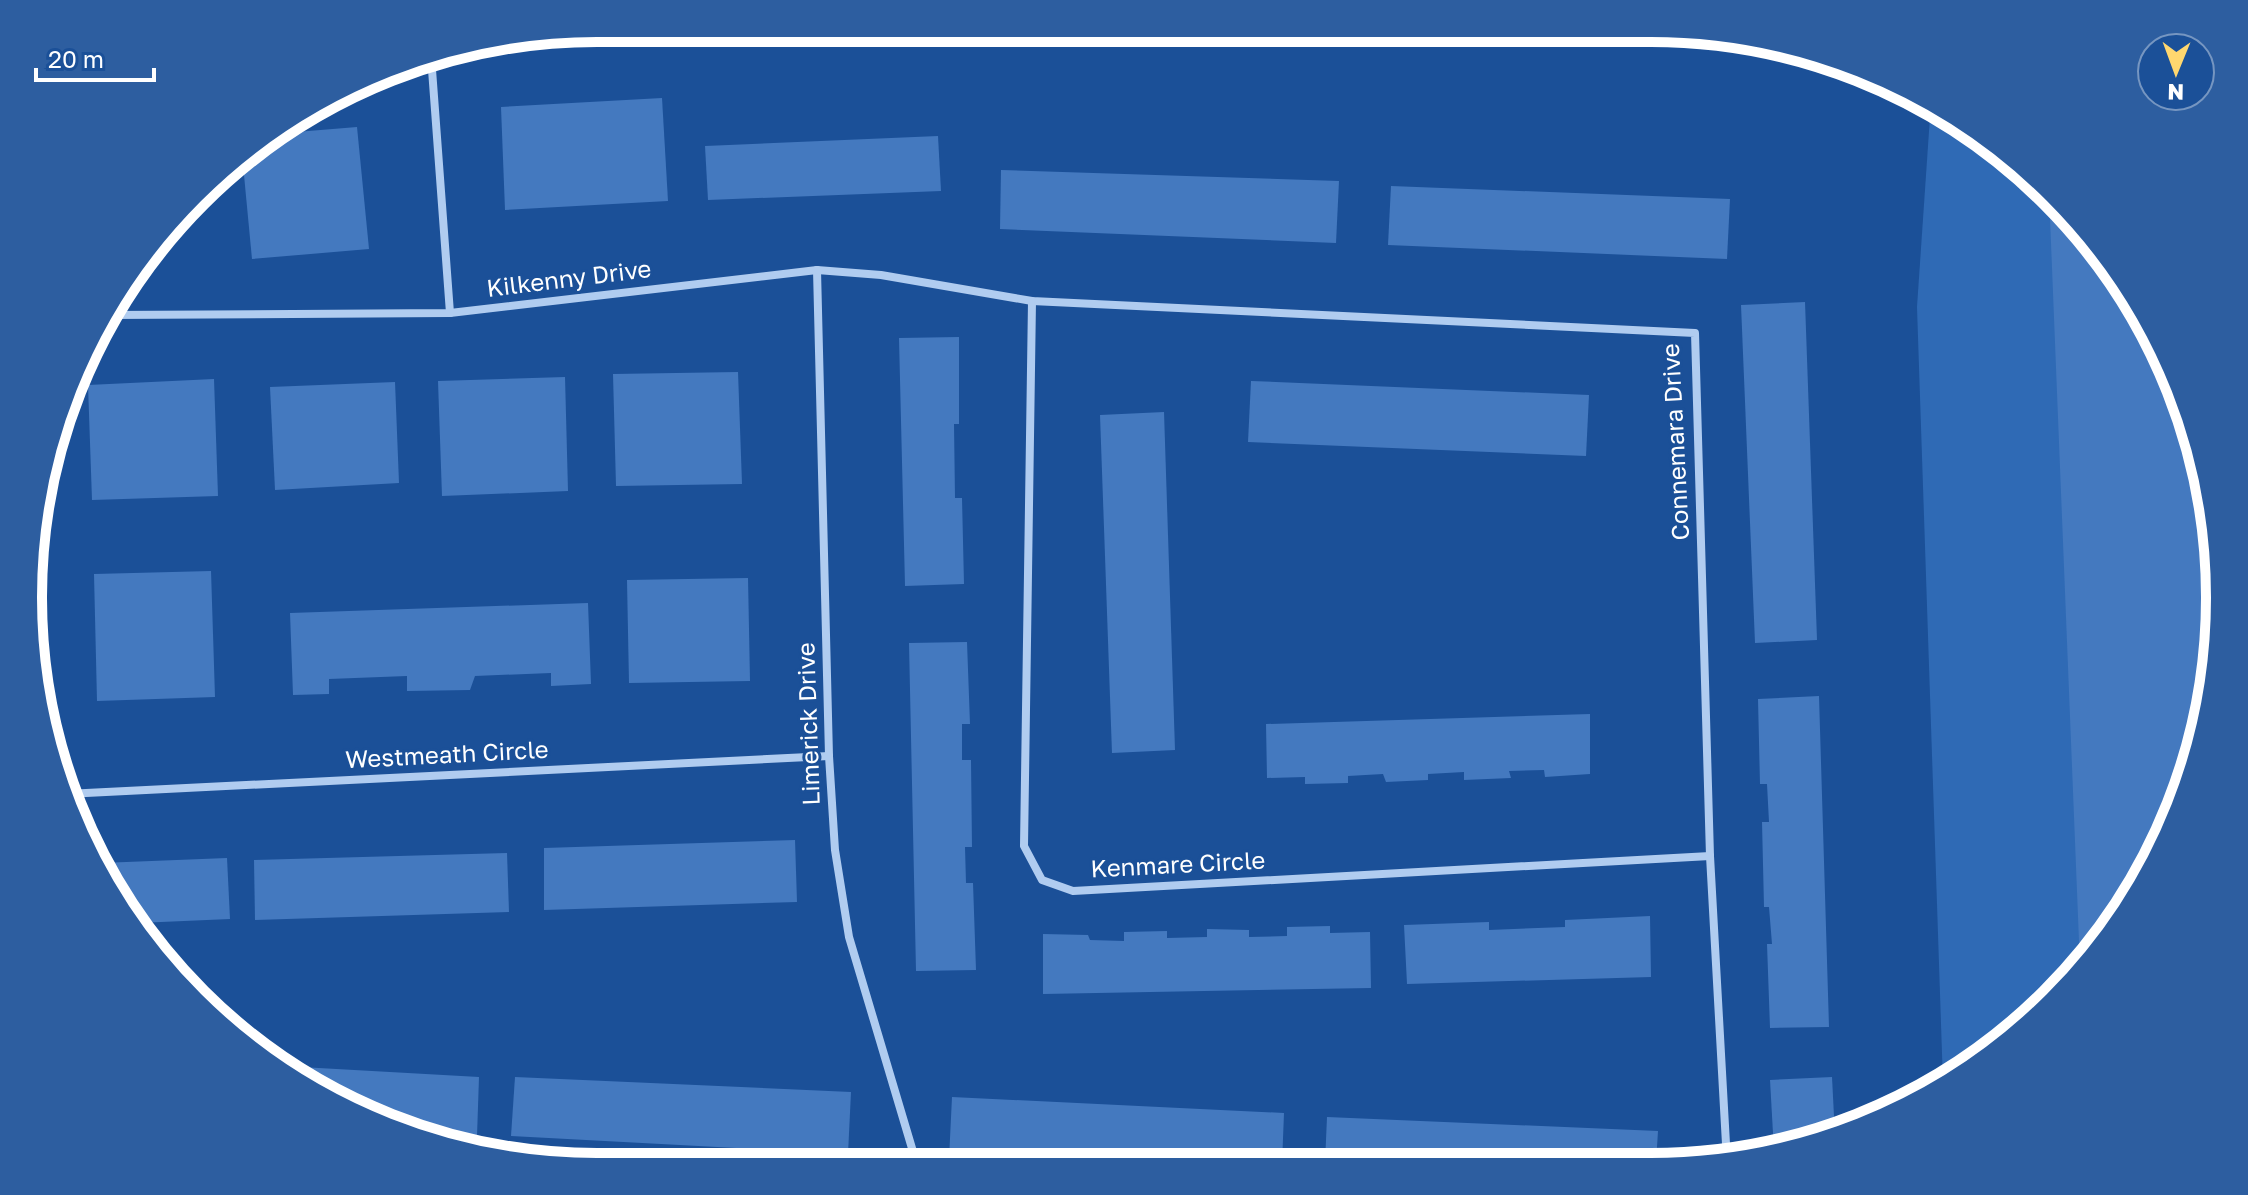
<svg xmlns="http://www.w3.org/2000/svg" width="2248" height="1195" viewBox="0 0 2248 1195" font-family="'Golos Text',sans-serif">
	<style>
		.green { fill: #2f6ab5 }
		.building { fill: #4479bf }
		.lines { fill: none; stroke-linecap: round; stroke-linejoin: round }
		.street { stroke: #b0ccf0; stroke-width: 8 }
		.labels { text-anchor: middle; stroke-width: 6; stroke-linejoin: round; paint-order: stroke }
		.street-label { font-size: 24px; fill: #fff; stroke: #1b5098 }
		.rim { fill: none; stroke: #fff; stroke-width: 10 }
	</style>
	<rect width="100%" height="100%" fill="#1b5098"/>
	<!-- green -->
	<polygon class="green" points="1931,102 2026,169 2102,250 2161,345 2200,450 2219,560 2215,671 2190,780 2144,882 2054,1000 1967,1071 1943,1083 1917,307"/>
	<!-- building -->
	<g class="building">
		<polygon points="662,98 668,201 505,210 501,107"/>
		<polygon points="357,127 369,249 252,259 242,154 250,146 272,134"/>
		<polygon points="938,136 941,191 708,200 705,146"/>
		<polygon points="1001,170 1339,181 1336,243 1000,229"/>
		<polygon points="1391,186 1730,199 1727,259 1388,245"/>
		<polygon points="2049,193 2102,250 2161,345 2200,450 2219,560 2215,671 2190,780 2144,882 2080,966"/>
		<polygon points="1805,302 1817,640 1755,643 1741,305"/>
		<polygon points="959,337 959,424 954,424 955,498 962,498 964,584 905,586 899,338"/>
		<polygon points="738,372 742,484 616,486 613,374"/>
		<polygon points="565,377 568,491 442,496 438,381"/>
		<polygon points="214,379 218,496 92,500 88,385"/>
		<polygon points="1251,381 1589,395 1586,456 1248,442"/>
		<polygon points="395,382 399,483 275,490 270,387"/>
		<polygon points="1164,412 1175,750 1112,753 1100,415"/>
		<polygon points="211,571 215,697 97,701 94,574"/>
		<polygon points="748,578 750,681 629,683 627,580"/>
		<polygon points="588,603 591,684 551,686 551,673 475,676 470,690 407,691 407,676 329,679 329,694 293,695 290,613"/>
		<polygon points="967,642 970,724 962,724 962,760 971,760 972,847 965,847 966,883 973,883 976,970 916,971 909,643"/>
		<polygon points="1819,696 1829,1027 1770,1028 1767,944 1772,944 1769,907 1764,907 1762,822 1769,822 1767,784 1760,784 1758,699"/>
		<polygon points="1590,714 1590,774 1545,777 1544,770 1509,771 1511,778 1464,780 1464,772 1428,774 1428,780 1386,782 1383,774 1348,776 1348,783 1305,784 1305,777 1267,778 1266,724"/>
		<polygon points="795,840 797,902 544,910 544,848"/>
		<polygon points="507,853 509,912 255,920 254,860"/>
		<polygon points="227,858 230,919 138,923 101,863"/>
		<polygon points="1650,916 1651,977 1407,984 1404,925 1489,922 1489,930 1565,927 1565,920"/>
		<polygon points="1330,926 1330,933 1370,932 1371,988 1043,994 1043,934 1088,935 1090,940 1124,941 1124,932 1167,931 1167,938 1207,937 1207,929 1249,930 1249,937 1287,936 1287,927"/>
		<polygon points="283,1066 479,1077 477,1136 414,1133 313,1091"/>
		<polygon points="515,1077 851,1092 848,1154 511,1136"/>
		<polygon points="1832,1077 1835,1136 1774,1151 1770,1080"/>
		<polygon points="952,1097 1284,1113 1282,1164 1159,1162 1159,1164 1071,1164 1072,1159 1036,1156 1036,1162 949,1159"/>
		<polygon points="1327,1117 1658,1131 1656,1162 1325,1163"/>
	</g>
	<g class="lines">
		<!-- street -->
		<g class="street">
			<polyline points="480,47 698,28"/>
			<polyline points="431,56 450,313"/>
			<polyline points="817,270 829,756 835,850 849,937 917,1165"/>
			<polyline points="1032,301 1024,846 1042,880 1073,891 1710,856"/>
			<polyline points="108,315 450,313 817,270 881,275 1032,301 1695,333 1710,856 1727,1162"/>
			<polyline points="66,794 829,756"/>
		</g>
	</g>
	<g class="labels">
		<!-- street labels -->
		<g class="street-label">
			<text transform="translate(569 279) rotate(-7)" y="8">Kilkenny Drive</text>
			<text transform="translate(1676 442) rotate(-93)" y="8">Connemara Drive</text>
			<text transform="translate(809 724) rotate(-92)" y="8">Limerick Drive</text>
			<text transform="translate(447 755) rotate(-3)" y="8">Westmeath Circle</text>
			<text transform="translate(1178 865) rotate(-3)" y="8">Kenmare Circle</text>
		</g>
	</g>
	<!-- crop -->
	<path d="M0 0H2248V1195H0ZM597 42H1651A555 555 0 0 1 2206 597V598A555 555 0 0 1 1651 1153H597A555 555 0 0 1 42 598V597A555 555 0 0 1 597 42Z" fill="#2d5ea0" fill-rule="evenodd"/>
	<path class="rim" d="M597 42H1651A555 555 0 0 1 2206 597V598A555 555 0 0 1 1651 1153H597A555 555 0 0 1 42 598V597A555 555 0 0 1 597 42Z"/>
	<!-- north arrow -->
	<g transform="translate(2176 72) rotate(181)"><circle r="38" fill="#1b5098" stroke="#7696c1" stroke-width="2"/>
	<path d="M0-6L14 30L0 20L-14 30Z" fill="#ffd76f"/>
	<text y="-12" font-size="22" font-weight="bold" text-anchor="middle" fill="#ffffff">N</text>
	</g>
	<!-- scale -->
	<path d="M36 68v12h118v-12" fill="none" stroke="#ffffff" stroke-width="4"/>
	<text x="48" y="68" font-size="24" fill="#ffffff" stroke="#1b5098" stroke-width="6" paint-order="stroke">20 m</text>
</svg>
